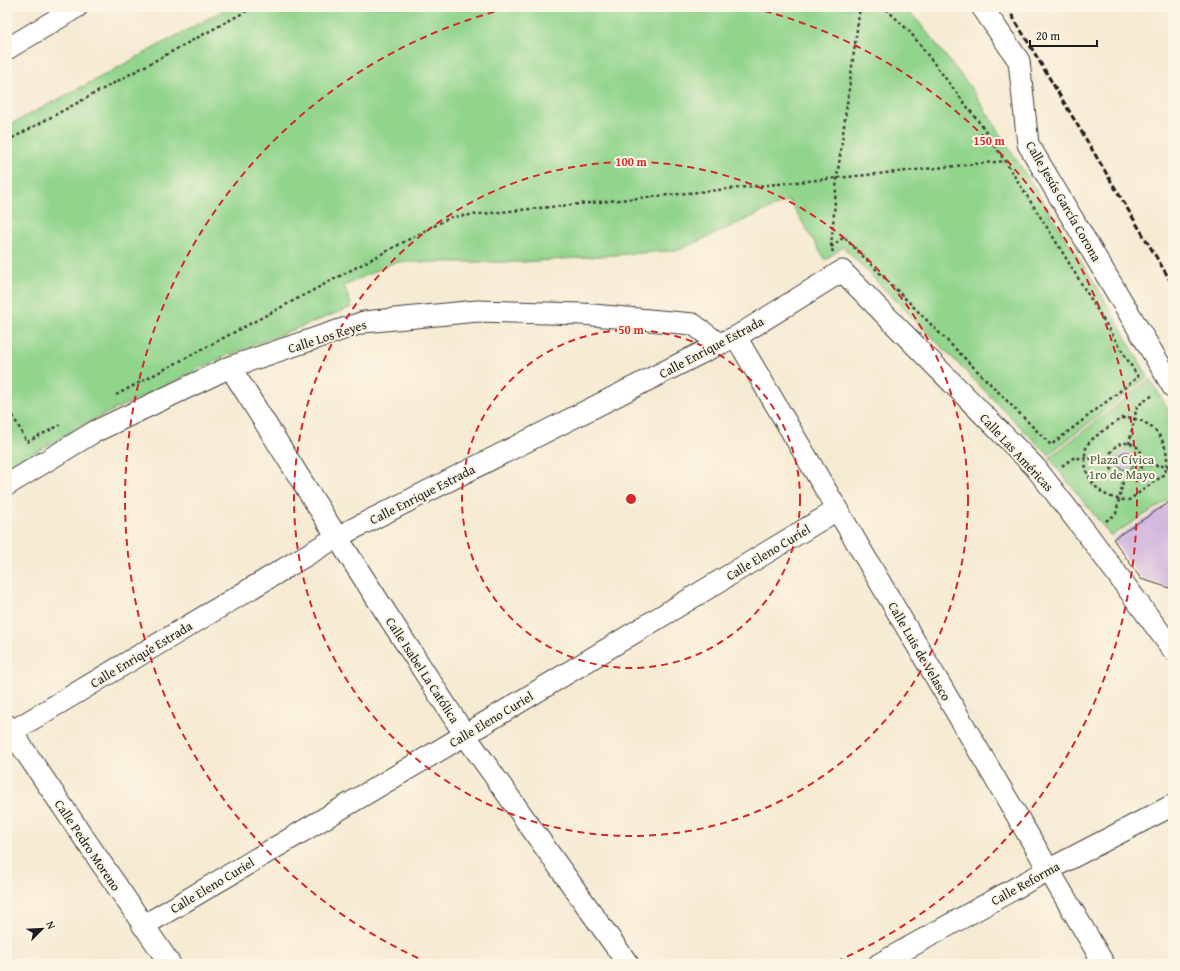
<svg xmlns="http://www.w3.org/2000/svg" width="1180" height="971" viewBox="0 0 1180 971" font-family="'Gentium Book Plus',serif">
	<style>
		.green { fill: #91d48c; stroke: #567854 }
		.building { fill: #ceb0dd }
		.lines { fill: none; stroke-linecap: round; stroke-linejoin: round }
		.street-casing { stroke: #3d3b37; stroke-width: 23 }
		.path { stroke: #3d3b37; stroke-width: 2.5; stroke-dasharray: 3 3; stroke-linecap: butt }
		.street { stroke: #fff; stroke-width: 21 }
		.rail { stroke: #1c1c1c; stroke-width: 3; stroke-dasharray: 6 3; stroke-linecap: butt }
		.ring { fill: none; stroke: #d62828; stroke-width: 2; stroke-dasharray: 7 5 }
		.labels { text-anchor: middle; stroke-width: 4; stroke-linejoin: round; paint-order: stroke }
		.street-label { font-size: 13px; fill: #1c1c1c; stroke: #fcf5e5 }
		.park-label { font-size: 13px; fill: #455c43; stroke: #fcf5e5 }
		.centre { fill: #d62828; stroke: #fcf5e5; stroke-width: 2 }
		.ring-label { font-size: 12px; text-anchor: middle; font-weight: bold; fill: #d62828; stroke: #fcf5e5; stroke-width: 4; stroke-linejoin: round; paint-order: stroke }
	</style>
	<rect width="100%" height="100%" fill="#fcf5e5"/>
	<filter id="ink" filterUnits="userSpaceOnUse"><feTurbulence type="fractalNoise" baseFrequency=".025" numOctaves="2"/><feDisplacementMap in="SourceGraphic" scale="8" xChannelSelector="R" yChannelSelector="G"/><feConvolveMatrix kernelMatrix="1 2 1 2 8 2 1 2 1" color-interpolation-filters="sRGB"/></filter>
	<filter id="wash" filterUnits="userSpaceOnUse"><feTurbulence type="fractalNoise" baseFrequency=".012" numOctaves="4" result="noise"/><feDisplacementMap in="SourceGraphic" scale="16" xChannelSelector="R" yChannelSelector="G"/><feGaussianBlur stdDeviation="0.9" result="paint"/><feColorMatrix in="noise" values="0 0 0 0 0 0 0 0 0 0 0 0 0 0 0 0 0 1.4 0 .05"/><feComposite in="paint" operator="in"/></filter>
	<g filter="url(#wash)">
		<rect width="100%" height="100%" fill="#f7ead3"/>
		<!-- green -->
		<g class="green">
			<polygon points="229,7 904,7 918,21 971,88 1097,287 1148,377 1048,455 843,247 825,260 789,200 679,250 524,262 395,262 344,286 352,307 226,356 91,421 7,468 7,126 95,80"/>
			<polygon points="1150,379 1173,417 1173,497 1111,536 1049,458"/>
		</g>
		<g id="blocks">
			<!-- building -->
			<g class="building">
				<circle cx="1126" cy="461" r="9"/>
				<polygon points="1173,500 1173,589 1141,579 1113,539"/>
			</g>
		</g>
	</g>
	<g filter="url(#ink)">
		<use href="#blocks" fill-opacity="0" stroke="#3d3b37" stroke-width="1"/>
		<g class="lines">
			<!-- street casing -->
			<g class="street-casing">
				<g id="street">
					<polyline points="982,7 1019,61 1028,144 1173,387"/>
					<polyline points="7,49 77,7"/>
					<polyline points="736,337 1104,964"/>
					<polyline points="230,367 337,537 465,735 628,964"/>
					<polyline points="7,485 94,432 230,367 364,322 477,311 582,314 693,324 719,344"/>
					<polyline points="7,725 170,964"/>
					<polyline points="11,732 337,537 719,344 736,337 842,271 1035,467 1088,535 1173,650"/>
					<polyline points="143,926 465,735 837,510"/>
					<polyline points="879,964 1048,870 1173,805"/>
				</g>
			</g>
			<!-- path -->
			<g class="path">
				<polyline points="7,141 254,7"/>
				<polyline points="831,247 844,237 1051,445 1138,377 1055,240 985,130 910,32 884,7"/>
				<polyline points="833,252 831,247 837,178 860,7"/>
				<polyline points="116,395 451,217 1005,161"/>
				<polyline points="7,405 27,442 60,425"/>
				<path d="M1122 418C1126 418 1131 418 1135 419 1153 423 1166 440 1167 458 1167 463 1166 469 1165 474L1129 500C1105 501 1085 483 1085 459 1085 453 1085 449 1088 444 1092 437 1115 423 1122 418Z"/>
				<circle cx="1126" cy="460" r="17"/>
				<polyline points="1129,444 1137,406 1153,395"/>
				<polyline points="1143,464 1173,467"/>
				<polyline points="1062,466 1073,458 1109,459"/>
				<polyline points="1106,521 1116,514 1124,477"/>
				<polyline points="1169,608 1173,593"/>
			</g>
			<!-- street -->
			<use href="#street" class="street"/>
			<!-- rail -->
			<polyline class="rail" points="1007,7 1173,285"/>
		</g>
	</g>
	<!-- distance rings -->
	<g class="ring">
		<circle cx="631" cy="499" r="169"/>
		<circle cx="631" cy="499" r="337"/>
		<path d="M429 963A506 506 0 0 1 509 8M753 8A506 506 0 0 1 833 963"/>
	</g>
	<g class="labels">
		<!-- street labels -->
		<g class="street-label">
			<text transform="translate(1064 201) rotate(60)" y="5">Calle Jesús García Corona</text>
			<text transform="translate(327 336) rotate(-18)" y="5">Calle Los Reyes</text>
			<text transform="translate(711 347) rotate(-28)" y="5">Calle Enrique Estrada</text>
			<text transform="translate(1017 452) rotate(47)" y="5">Calle Las Américas</text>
			<text transform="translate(422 494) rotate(-27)" y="5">Calle Enrique Estrada</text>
			<text transform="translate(768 552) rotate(-31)" y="5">Calle Eleno Curiel</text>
			<text transform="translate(920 651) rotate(60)" y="5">Calle Luis de Velasco</text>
			<text transform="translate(141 654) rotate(-31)" y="5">Calle Enrique Estrada</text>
			<text transform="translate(423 670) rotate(57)" y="5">Calle Isabel La Católica</text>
			<text transform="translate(491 719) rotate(-31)" y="5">Calle Eleno Curiel</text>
			<text transform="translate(88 845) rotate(56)" y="5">Calle Pedro Moreno</text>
			<text transform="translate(1025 883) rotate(-29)" y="5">Calle Reforma</text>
			<text transform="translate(212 885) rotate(-31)" y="5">Calle Eleno Curiel</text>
		</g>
		<!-- park labels -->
		<g class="park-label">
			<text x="1122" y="464">Plaza Cívica<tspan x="1122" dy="15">1ro de Mayo</tspan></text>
		</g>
	</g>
	<circle cx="631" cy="499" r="6" class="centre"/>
	<g class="ring-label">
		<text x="989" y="145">150 m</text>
		<text x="631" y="166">100 m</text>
		<text x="631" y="334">50 m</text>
	</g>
	<!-- margin -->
	<rect width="1180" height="971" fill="none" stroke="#fcf5e5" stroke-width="24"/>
	<!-- north arrow -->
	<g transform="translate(42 929) rotate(66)" stroke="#fcf5e5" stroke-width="3" paint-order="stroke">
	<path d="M0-3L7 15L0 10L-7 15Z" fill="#1c1c1c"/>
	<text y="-6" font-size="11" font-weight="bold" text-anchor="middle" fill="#1c1c1c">N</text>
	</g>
	<!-- scale -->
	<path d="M1030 40v6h67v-6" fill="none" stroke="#1c1c1c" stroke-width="2"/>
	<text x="1036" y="40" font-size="12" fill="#1c1c1c" stroke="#fcf5e5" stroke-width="3" paint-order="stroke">20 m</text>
</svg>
